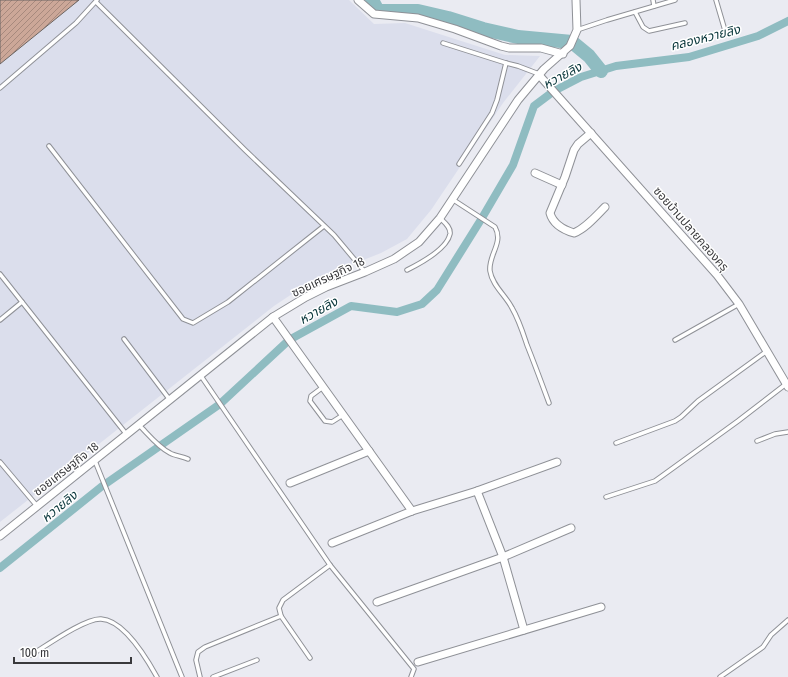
<svg xmlns="http://www.w3.org/2000/svg" width="788" height="677" viewBox="0 0 788 677" font-family="'Fira Sans Condensed','Noto Sans Thai',sans-serif">
	<style>
		.built { fill: #dbdeec }
		.lines { fill: none; stroke-linecap: round; stroke-linejoin: round }
		.canal { stroke: #8fbcc1; stroke-width: 8 }
		.river { stroke: #8fbcc1; stroke-width: 14 }
		.building { fill: url(#building-hatch); stroke: #6b6562 }
		.lane-casing { stroke: #8f9197; stroke-width: 5.5 }
		.street-casing { stroke: #8f9197; stroke-width: 9 }
		.lane { stroke: #fff; stroke-width: 3.5 }
		.street { stroke: #fff; stroke-width: 7 }
		.labels { text-anchor: middle; stroke-width: 3; stroke-linejoin: round; paint-order: stroke }
		.street-label { font-size: 12px; fill: #39393c; stroke: #fff }
		.water-label { font-size: 13px; font-style: italic; fill: #09363b; stroke: #fff }
	</style>
	<defs>
		<pattern id="building-hatch" width="6" height="6" patternUnits="userSpaceOnUse"><rect width="6" height="6" fill="#cca798"/><path d="M-1 1l2-2M0 6l6-6M5 7l2-2" fill="none" stroke="#a7897d"/></pattern>
	</defs>
	<rect width="100%" height="100%" fill="#eaebf2"/>
	<!-- built -->
	<polygon class="built" points="0,0 349,0 374,24 405,23 505,55 540,56 503,103 431,210 407,239 381,253 338,270 307,284 274,306 0,522"/>
	<g class="lines">
		<!-- canal -->
		<polyline class="canal" points="0,568 101,487 220,404 289,340 351,306 397,312 422,304 437,290 482,218 513,165 534,106 554,91 581,77 616,66 689,57 758,36 788,21"/>
		<!-- river -->
		<polyline class="river" points="372,0 378,11 418,11 448,18 483,29 518,37 572,42 589,56 601,71"/>
	</g>
	<!-- building -->
	<polygon class="building" points="0,0 79,0 0,64"/>
	<g class="lines">
		<!-- lane casing -->
		<g class="lane-casing">
			<g id="lane">
				<polyline points="653,0 654,6"/>
				<polyline points="716,0 726,34"/>
				<polyline points="96,2 245,150 334,235 365,272"/>
				<polyline points="635,12 643,27 649,31 685,23"/>
				<polyline points="577,30 607,20 675,0"/>
				<polyline points="443,43 506,63 518,66 539,74"/>
				<polyline points="0,88 76,23 97,0"/>
				<polyline points="49,146 183,319 193,323 228,302 324,226"/>
				<polyline points="459,164 492,113 497,100 506,63"/>
				<path d="M452 199 495 227C504 243 488 255 490 271 492 285 506 296 512 308 519 320 523 333 527 345 535 365 542 384 549 403"/>
				<path d="M407 270C419 264 447 249 450 234 451 227 444 222 440 218"/>
				<polyline points="0,274 127,435"/>
				<polyline points="0,320 22,302"/>
				<polyline points="124,339 170,400"/>
				<polyline points="675,340 739,304"/>
				<polyline points="201,376 330,565 414,669 411,677"/>
				<polyline points="323,387 311,396 310,401 325,421 332,422 343,415"/>
				<path d="M139 425C148 434 158 447 170 453 175 456 182 456 188 459"/>
				<polyline points="757,441 775,434 788,432"/>
				<polyline points="616,443 675,421 681,417 698,401 767,351"/>
				<polyline points="95,461 182,677"/>
				<polyline points="0,462 37,506"/>
				<polyline points="606,497 655,481 662,476 738,421 786,384"/>
				<polyline points="281,616 279,608 283,600 330,565"/>
				<path d="M31 655C46 646 85 618 101 619 124 620 147 659 157 677"/>
				<polyline points="200,677 196,660 198,652 205,647 281,616 310,658"/>
				<polyline points="213,677 257,660"/>
				<polyline points="720,677 763,647 771,635 788,620"/>
			</g>
		</g>
		<!-- street casing -->
		<g class="street-casing">
			<g id="street">
				<polyline points="358,0 374,14 418,18 455,29 501,46 509,48 541,48 563,54"/>
				<polyline points="539,75 717,275 739,304 788,387"/>
				<path d="M591 133 578 144 574 150 565 177 550 213C553 224 564 230 574 233 586 228 596 216 605 207"/>
				<polyline points="535,173 562,185"/>
				<polyline points="273,317 412,511"/>
				<polyline points="290,483 369,451"/>
				<polyline points="477,491 503,557 524,630"/>
				<polyline points="0,536 273,317 306,297 326,287 365,272 394,259 419,242 440,218 518,100 544,69 570,46 577,30 576,0"/>
				<polyline points="332,543 412,511 477,491 557,462"/>
				<polyline points="377,602 503,557 571,528"/>
				<polyline points="418,662 601,607"/>
			</g>
		</g>
		<!-- lane -->
		<use href="#lane" class="lane"/>
		<!-- street -->
		<use href="#street" class="street"/>
	</g>
	<g class="labels">
		<!-- street labels -->
		<g class="street-label">
			<text transform="translate(691 229) rotate(49)" y="4">ซอยบ้านปลายคลองครุ</text>
			<text transform="translate(328 277) rotate(-25)" y="4">ซอยเศรษฐกิจ 18</text>
			<text transform="translate(66 469) rotate(-38)" y="4">ซอยเศรษฐกิจ 18</text>
		</g>
		<!-- water labels -->
		<g class="water-label">
			<text transform="translate(705 37) rotate(-14)" y="5">คลองหวายลิง</text>
			<text transform="translate(562 75) rotate(-28)" y="5">หวายลิง</text>
			<text transform="translate(318 310) rotate(-29)" y="5">หวายลิง</text>
			<text transform="translate(59 506) rotate(-39)" y="5">หวายลิง</text>
		</g>
	</g>
	<!-- scale -->
	<path d="M14 657v6h117v-6" fill="none" stroke="#39393c" stroke-width="2"/>
	<text x="20" y="657" font-size="12" fill="#39393c" stroke="#ffffff" stroke-width="3" paint-order="stroke">100 m</text>
</svg>
